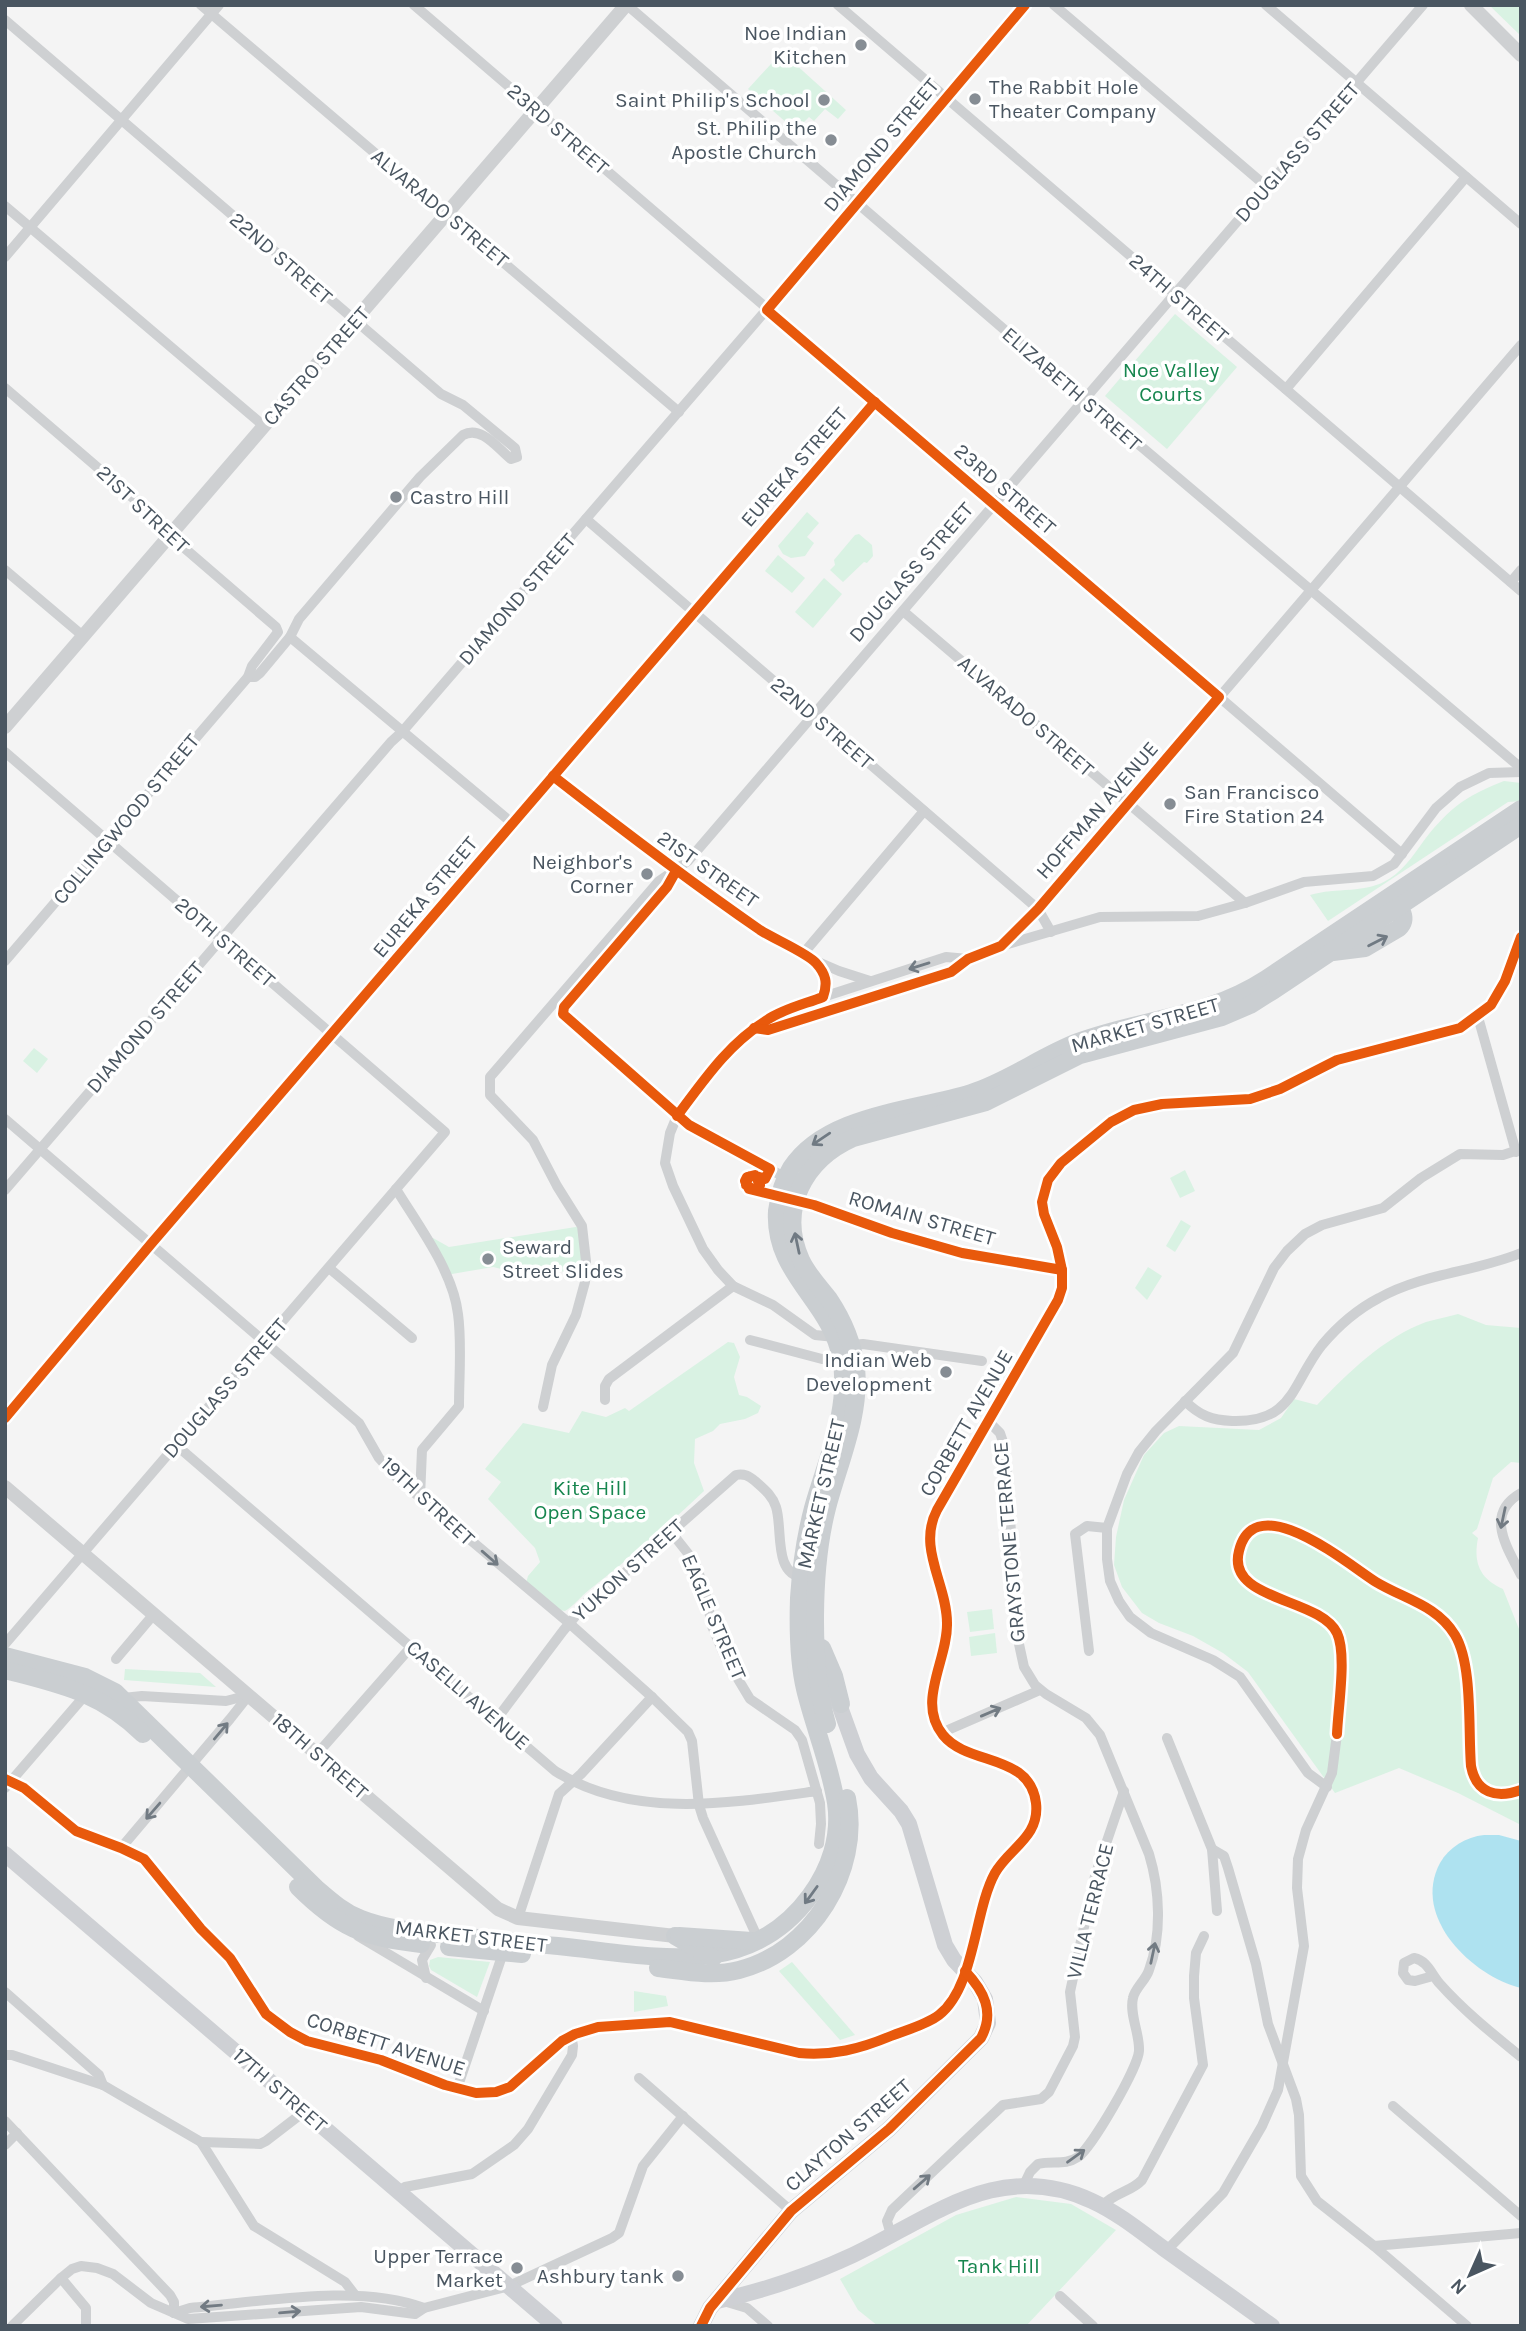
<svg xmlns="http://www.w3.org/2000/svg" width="1526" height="2331" viewBox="0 0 1526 2331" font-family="Karla,sans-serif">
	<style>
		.green { fill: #d9f2e3 }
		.water { fill: #aee2f0 }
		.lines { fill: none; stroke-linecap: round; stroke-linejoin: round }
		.minor { stroke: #ced0d2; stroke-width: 10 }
		.tertiary { stroke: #ced0d2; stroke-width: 14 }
		.secondary { stroke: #ced0d4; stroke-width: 16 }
		.primary { stroke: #caced1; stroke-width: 18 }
		.cycleway-casing { stroke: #fff; stroke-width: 15 }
		.cycleway { stroke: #e8590c; stroke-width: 10 }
		.oneway { stroke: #707a83 }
		.oneway2 { stroke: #727b83 }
		.poi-dot { fill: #868d94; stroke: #fff; stroke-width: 2.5 }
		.labels { text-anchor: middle; stroke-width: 7; stroke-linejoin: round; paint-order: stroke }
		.poi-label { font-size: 21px; fill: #4a5661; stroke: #fff; text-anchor: end }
		.street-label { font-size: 21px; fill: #4a5661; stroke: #fff }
		.park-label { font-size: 21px; fill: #17864f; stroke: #fff }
	</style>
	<rect width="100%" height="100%" fill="#f4f4f4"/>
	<!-- green -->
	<g class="green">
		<polygon points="1489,5 1521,5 1521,36"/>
		<polygon points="782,52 846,110 838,119 825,109 814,121 809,117 804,122 793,118 788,124 748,89"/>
		<polygon points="1175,314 1237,367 1167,449 1105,396"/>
		<polygon points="807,512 819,523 807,537 814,543 805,556 791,558 783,554 778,546"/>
		<polygon points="859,534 872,545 873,556 867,563 864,562 843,582 830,570 835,565 834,560 855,535"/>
		<polygon points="778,555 805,578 792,593 765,571"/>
		<polygon points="824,578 842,594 813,628 795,612"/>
		<path d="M1504 781 1521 783V801L1508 802 1328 921 1310 895C1336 887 1366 894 1389 879 1406 869 1417 849 1429 834 1454 804 1469 795 1504 781Z"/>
		<polygon points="34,1048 48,1059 37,1073 23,1061"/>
		<polygon points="1185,1170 1195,1191 1180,1198 1170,1178"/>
		<polygon points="1181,1220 1191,1226 1175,1252 1166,1246"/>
		<polygon points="582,1226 586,1271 514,1272 493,1267 446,1275 428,1241 433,1238 449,1247"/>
		<polygon points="1148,1267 1162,1276 1147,1300 1135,1288"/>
		<path d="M1458 1314 1486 1325 1521 1328V1463L1511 1462 1493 1478 1477 1529 1472 1533 1478 1538C1473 1563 1480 1579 1503 1589L1521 1634V1825L1458 1793 1399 1768 1335 1793 1248 1672 1223 1653 1193 1636 1159 1623 1142 1613 1122 1587 1114 1565 1116 1537 1124 1500 1144 1455 1164 1433 1179 1426 1259 1430 1281 1418 1294 1399 1317 1405C1348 1373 1383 1338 1426 1322 1436 1319 1448 1317 1458 1314Z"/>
		<path d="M728 1342 734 1343 740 1357 734 1377 739 1395 747 1397 761 1406 758 1413 745 1419 720 1424 713 1431 695 1439 694 1463 704 1491C667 1526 629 1559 589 1590 580 1597 574 1606 565 1611L559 1610 526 1583 528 1576 540 1562 535 1548 488 1499 501 1482 485 1469 523 1423 569 1433 582 1411 606 1417 625 1408 629 1411Z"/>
		<polygon points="992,1609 994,1629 970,1632 967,1612"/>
		<polygon points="995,1633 997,1653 971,1656 969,1637"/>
		<polygon points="125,1669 200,1673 216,1687 124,1680"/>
		<polygon points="438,1957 490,1962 477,1997 431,1970 429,1966 430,1960"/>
		<polygon points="792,1962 855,2035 840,2040 779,1971"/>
		<polygon points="634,1991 666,1996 668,2006 634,2012"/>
		<polygon points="1016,2197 1071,2204 1116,2230 1026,2326 878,2326 858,2310 840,2279 956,2215"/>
	</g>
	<!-- water -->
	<path class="water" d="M1484 1835H1499L1521 1841V1988C1472 1976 1411 1917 1440 1863 1449 1847 1466 1837 1484 1835Z"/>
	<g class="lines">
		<!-- minor -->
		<g class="minor">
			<polyline points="201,5 679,412"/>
			<polyline points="414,5 1402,854"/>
			<polyline points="627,5 1085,399 1521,768"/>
			<polyline points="838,5 1521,591"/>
			<polyline points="1054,5 1267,187"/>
			<polyline points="1266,5 1521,224"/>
			<path d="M5 20 441 394 463 405 515 448 517 457 511 459C498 449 482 425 463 435L420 477 299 619 290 637 260 673 255 677H248"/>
			<polyline points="5,206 264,426"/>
			<polyline points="5,257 219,5"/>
			<polyline points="5,388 161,522 182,546 276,627 278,632 252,666 248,677 5,961"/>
			<polyline points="1286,389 1466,177"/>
			<polyline points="586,519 1038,909 1051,932"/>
			<polyline points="5,570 83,636"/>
			<polyline points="1511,582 1521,570"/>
			<polyline points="903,611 1245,903"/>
			<polyline points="290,637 512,823"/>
			<polyline points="5,752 445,1132 5,1644"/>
			<polyline points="553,776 663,862 692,880 762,932 802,955 839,971 870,981"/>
			<polyline points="675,873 667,887 564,1007 563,1014 689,1125 786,1178"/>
			<polyline points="1003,944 1038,909 1521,345"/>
			<polyline points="802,955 924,811"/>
			<path d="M815 962C825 974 828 981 823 997"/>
			<polyline points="1478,1017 1516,1152"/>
			<polyline points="754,1028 768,1030 951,972 968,959 1001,946 1100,917 1198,916 1245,903 1304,882 1373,876 1394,864 1436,808 1460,787 1489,773 1521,772"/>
			<polyline points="5,1119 359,1423 379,1458 398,1479 569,1623 652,1697 688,1732 692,1741 699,1805 703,1818 759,1941"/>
			<path d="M396 1189C418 1225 453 1271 458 1314 462 1343 459 1376 459 1406L422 1450 420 1497"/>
			<polyline points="5,1190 391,742 402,732 774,301 1025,5"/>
			<polyline points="814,1205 892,1233 962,1253 1062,1270"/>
			<polyline points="329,1268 412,1338"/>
			<polyline points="835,1337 815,1335 773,1305 733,1286 718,1270 703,1249 673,1186 665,1163 670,1133 677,1116 723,1055 744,1035 769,1018 823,997 946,957 968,959"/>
			<polyline points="750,1340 822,1359 841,1358"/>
			<polyline points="852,1345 863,1344 982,1361"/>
			<polyline points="605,1400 605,1386 609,1379 733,1286"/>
			<path d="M1185 1401C1200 1416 1212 1420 1232 1421 1294 1423 1292 1383 1322 1345 1338 1326 1358 1309 1379 1298 1424 1273 1475 1272 1521 1253"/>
			<polyline points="543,1407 552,1365 576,1315 585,1282 586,1261 582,1226 557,1186 533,1140 490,1095 490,1077 659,881 688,861 1423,5"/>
			<polyline points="5,1418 151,1244 875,402"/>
			<path d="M989 1422 1000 1433 1005 1448 1019 1644 1024 1667 1035 1685 1046 1694 1086 1718 1100 1735 1149 1854C1160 1890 1162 1935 1149 1970 1146 1980 1135 1988 1133 1998 1129 2014 1140 2034 1139 2051 1138 2068 1092 2147 1078 2157 1065 2166 1052 2160 1038 2164L1030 2172 1023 2187"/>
			<path d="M176 1445 555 1771C632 1820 732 1803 817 1791"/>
			<path d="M1521 1493C1484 1514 1507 1547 1521 1575"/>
			<polyline points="671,1532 694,1561 705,1590 712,1626 726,1659 750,1699 795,1730 802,1740 820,1803 821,1824 819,1844"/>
			<polyline points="1089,1651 1075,1534 1087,1526 1107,1528"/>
			<polyline points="116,1659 154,1614"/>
			<polyline points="123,1698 142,1696 226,1701 249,1695"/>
			<path d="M496 1720 563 1631 588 1601 619 1578 736 1475C744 1473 749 1476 755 1481 764 1489 772 1495 776 1507 783 1528 773 1575 803 1577"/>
			<polyline points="941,1733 1040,1690"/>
			<polyline points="1167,1738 1212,1849 1217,1911"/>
			<polyline points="317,1754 411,1647"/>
			<path d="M5 1779 24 1788 76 1831 121 1848 144 1859 201 1929 230 1958 266 2014 290 2032 307 2041 381 2060 445 2085 476 2093 496 2092 510 2087 562 2041 575 2034 598 2027 670 2022 799 2053C832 2056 860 2049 891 2036 906 2030 926 2025 939 2015 975 1987 974 1911 995 1873 1009 1848 1040 1837 1036 1803 1030 1753 968 1766 943 1735 916 1702 948 1660 947 1623 947 1584 917 1548 937 1510L1058 1300 1062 1288V1270L1057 1247 1044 1214 1042 1202 1048 1180 1061 1163 1111 1122 1134 1110 1162 1104 1250 1099 1280 1089 1337 1060 1460 1028 1491 1005 1505 981 1521 937"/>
			<polyline points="1327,1787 1308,1773 1240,1677 1213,1660 1151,1633 1130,1617 1119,1601 1110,1581 1107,1559 1107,1528 1127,1474 1139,1452 1156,1431 1233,1353 1274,1268 1287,1251 1305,1234 1322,1225 1383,1208 1421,1178 1460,1154 1503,1155 1521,1149"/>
			<polyline points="5,1788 87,1693"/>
			<polyline points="121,1848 230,1719 249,1695"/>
			<polyline points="1212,1849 1224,1856 1228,1868 1256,1964 1268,2024 1296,2099 1299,2115 1301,2176 1317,2201 1374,2246 1467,2326"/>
			<polyline points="518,1918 559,1794 581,1774 652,1697"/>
			<polyline points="358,1936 484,2011"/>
			<path d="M1433 1976 1415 1981 1408 1980 1403 1973 1404 1963 1414 1958C1428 1961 1431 1974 1440 1984 1464 2011 1493 2034 1521 2057"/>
			<polyline points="426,1978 422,1960 431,1945"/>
			<polyline points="5,1992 99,2075 103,2085 201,2142 254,2226 345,2282 355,2295"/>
			<polyline points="5,2055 12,2055 103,2085"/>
			<polyline points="639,2078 791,2211"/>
			<polyline points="457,2089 505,1947"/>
			<polyline points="1393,2106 1521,2216"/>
			<polyline points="5,2121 170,2295 174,2302 174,2313"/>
			<polyline points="201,2142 260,2144 266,2141 305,2111"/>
			<polyline points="5,2145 17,2133"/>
			<polyline points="397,2192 405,2187 472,2174 514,2145 528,2129 572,2055 573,2046 571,2035"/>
			<path d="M1102 2206C1115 2192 1131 2192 1142 2180L1203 2065 1194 1998V1976L1196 1953 1204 1936"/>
			<polyline points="891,2235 887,2221 892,2210 1003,2105 1041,2099 1049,2092 1073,2046 1075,2037 1070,1992 1095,1876 1124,1791"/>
			<polyline points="1374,2246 1521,2233"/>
			<polyline points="1167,2250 1223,2193 1262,2126 1278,2090 1304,1946 1297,1888 1298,1859 1306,1830 1332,1773 1337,1734"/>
			<polyline points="61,2278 86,2308 86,2326"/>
			<polyline points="1060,2296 1093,2326"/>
			<polyline points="727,2302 747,2308 768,2326"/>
			<path d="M174 2313 190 2308C261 2302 358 2283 424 2308"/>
			<polyline points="12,2326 61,2278 72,2269 81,2266 97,2268 113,2274 151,2303 188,2319 361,2307 415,2314 424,2308 509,2286 612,2238 619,2233 643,2166 683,2116"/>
		</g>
		<!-- tertiary -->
		<g class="tertiary">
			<polyline points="1471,5 1521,55"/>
			<polyline points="5,727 626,5"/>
			<polyline points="5,1487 498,1909 518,1918 675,1936"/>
		</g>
		<!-- secondary -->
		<g class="secondary">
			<polyline points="5,1854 555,2326"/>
			<path d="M717 2301C763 2291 810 2275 853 2255 933 2217 999 2158 1092 2201 1118 2213 1140 2231 1163 2248 1199 2274 1236 2300 1272 2326"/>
			<polyline points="701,2326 710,2308 791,2211 889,2129 981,2038 988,2023 985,1999 975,1982 954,1960 945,1945 909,1824 901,1811 871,1778 857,1754 835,1693"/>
		</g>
		<!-- primary -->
		<g class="primary">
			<path d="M1333 952 1365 948 1399 928C1408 919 1402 908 1392 901"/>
			<polyline points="822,1648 834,1676 841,1704"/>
			<path d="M5 1656 85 1677 115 1692 316 1888C330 1900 343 1912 361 1919 389 1930 420 1932 450 1935 486 1939 522 1943 558 1946 649 1955 747 1982 810 1896 830 1869 841 1836 836 1803 830 1764 814 1727 805 1689 798 1659 798 1628 799 1598 801 1568 805 1538 813 1508 826 1461 851 1408 841 1358 831 1301 773 1274 777 1211 779 1196 783 1181 791 1168 826 1114 914 1111 971 1093 1009 1081 1041 1056 1078 1042 1143 1018 1206 1018 1266 979L1521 809"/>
			<path d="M5 1670C62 1685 100 1692 143 1734"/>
			<path d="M827 1724C810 1665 812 1567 827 1508 839 1462 861 1415 856 1368 853 1343 843 1320 829 1299 819 1286 808 1275 801 1260 778 1209 804 1160 853 1138L986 1102 1080 1055 1222 1017 1250 1005 1274 990 1521 825"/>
			<path d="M298 1887C339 1928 364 1938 421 1944"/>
			<polyline points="675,1936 713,1958"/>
			<polyline points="679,1936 752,1941"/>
			<polyline points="449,1947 522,1954"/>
			<path d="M658 1968C684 1971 712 1977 739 1970 811 1952 862 1871 847 1798"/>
		</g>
		<!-- cycleway casing -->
		<g class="cycleway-casing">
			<g id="cycleway">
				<path d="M553 776C621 829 689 881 760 930 774 939 807 953 816 963 826 974 828 983 823 997 805 1004 783 1009 767 1020 728 1044 704 1080 677 1116"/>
				<path d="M676 871 667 887 564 1007 563 1014 689 1125 770 1169 765 1179C759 1177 753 1174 748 1177L746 1185 755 1190 760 1185 755 1175 747 1177 745 1181 749 1189 814 1205 892 1233 962 1253 1062 1270"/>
				<polyline points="754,1028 768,1030 951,972 968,959 1001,946 1038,909 1219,697 767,310 1025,5"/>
				<polyline points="5,1418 151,1244 875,402"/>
				<path d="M1337 1734C1338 1708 1347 1654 1337 1633 1319 1597 1226 1601 1239 1551 1255 1485 1350 1566 1376 1582 1404 1599 1437 1605 1455 1635 1473 1665 1468 1729 1471 1766 1476 1793 1496 1799 1521 1790"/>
				<path d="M5 1779 24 1788 76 1831 121 1848 144 1859 201 1929 230 1958 266 2014 290 2032 307 2041 381 2060 445 2085 476 2093 496 2092 510 2087 562 2041 575 2034 598 2027 670 2022 799 2053C832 2056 860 2049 891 2036 906 2030 926 2025 939 2015 975 1987 974 1911 995 1873 1009 1848 1040 1837 1036 1803 1030 1753 968 1766 943 1735 916 1702 948 1660 947 1623 947 1584 917 1548 937 1510L1058 1300 1062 1288V1270L1057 1247 1044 1214 1042 1202 1048 1180 1061 1163 1111 1122 1134 1110 1162 1104 1250 1099 1280 1089 1337 1060 1460 1028 1491 1005 1505 981 1521 937"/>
				<path d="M701 2326 710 2308 791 2211 889 2129 981 2038C995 2012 984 1991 965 1971"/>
			</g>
		</g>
		<!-- cycleway -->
		<use href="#cycleway" class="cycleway"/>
	</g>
	<!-- one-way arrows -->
	<defs><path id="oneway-shaft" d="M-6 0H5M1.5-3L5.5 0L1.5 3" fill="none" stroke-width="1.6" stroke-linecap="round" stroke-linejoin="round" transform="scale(1.75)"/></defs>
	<g class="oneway">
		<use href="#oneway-shaft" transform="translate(1378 941) rotate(-27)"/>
		<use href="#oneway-shaft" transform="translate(821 1139) rotate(146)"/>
		<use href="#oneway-shaft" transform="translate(797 1243) rotate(-102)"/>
		<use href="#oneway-shaft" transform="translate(811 1895) rotate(126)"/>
	</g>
	<g class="oneway2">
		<use href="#oneway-shaft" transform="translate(919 966) rotate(163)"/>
		<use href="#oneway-shaft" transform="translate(1503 1518) rotate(102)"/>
		<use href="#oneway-shaft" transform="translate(490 1558) rotate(41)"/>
		<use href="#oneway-shaft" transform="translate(991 1712) rotate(-23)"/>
		<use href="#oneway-shaft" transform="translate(221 1731) rotate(-50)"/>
		<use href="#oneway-shaft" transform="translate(153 1811) rotate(131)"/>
		<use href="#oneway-shaft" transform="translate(1153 1953) rotate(-78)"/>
		<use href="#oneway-shaft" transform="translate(1076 2156) rotate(-36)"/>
		<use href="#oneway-shaft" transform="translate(922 2182) rotate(-41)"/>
		<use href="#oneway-shaft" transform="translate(211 2306) rotate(175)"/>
		<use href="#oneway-shaft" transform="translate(290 2312) rotate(-5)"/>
	</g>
	<!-- markers -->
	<g class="poi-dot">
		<circle cx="861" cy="45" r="7"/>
		<circle cx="975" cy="99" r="7"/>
		<circle cx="824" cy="100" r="7"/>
		<circle cx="831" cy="140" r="7"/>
		<circle cx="396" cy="497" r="7"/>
		<circle cx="1170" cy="804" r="7"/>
		<circle cx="647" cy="874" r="7"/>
		<circle cx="488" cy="1259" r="7"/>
		<circle cx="946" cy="1372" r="7"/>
		<circle cx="517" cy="2268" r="7"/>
		<circle cx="678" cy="2276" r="7"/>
	</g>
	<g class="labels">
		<!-- poi labels -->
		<g class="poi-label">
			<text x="847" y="40">Noe Indian<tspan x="847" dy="24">Kitchen</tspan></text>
			<text x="989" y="94" text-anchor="start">The Rabbit Hole<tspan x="989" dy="24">Theater Company</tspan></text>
			<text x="810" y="107">Saint Philip's School</text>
			<text x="817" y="135">St. Philip the<tspan x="817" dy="24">Apostle Church</tspan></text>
			<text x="410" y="504" text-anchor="start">Castro Hill</text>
			<text x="1184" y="799" text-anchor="start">San Francisco<tspan x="1184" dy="24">Fire Station 24</tspan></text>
			<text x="633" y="869">Neighbor's<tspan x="633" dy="24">Corner</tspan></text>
			<text x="502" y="1254" text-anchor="start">Seward<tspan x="502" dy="24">Street Slides</tspan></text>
			<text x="932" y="1367">Indian Web<tspan x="932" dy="24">Development</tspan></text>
			<text x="503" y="2263">Upper Terrace<tspan x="503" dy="24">Market</tspan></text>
			<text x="664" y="2283">Ashbury tank</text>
		</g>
		<!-- street labels -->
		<g class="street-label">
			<text transform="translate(558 129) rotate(41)" y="7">23RD STREET</text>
			<text transform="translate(881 145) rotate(-50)" y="7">DIAMOND STREET</text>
			<text transform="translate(1297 152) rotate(-49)" y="7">DOUGLASS STREET</text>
			<text transform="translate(440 208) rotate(40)" y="7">ALVARADO STREET</text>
			<text transform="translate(281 258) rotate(41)" y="7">22ND STREET</text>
			<text transform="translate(1179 298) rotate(41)" y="7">24TH STREET</text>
			<text transform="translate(316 366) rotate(-49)" y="7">CASTRO STREET</text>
			<text transform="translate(1072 389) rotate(41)" y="7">ELIZABETH STREET</text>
			<text transform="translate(794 467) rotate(-49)" y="7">EUREKA STREET</text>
			<text transform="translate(1005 489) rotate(41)" y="7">23RD STREET</text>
			<text transform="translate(143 509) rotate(43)" y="7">21ST STREET</text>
			<text transform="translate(911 572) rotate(-49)" y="7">DOUGLASS STREET</text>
			<text transform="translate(517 599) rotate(-49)" y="7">DIAMOND STREET</text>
			<text transform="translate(1026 716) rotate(41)" y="7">ALVARADO STREET</text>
			<text transform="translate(822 723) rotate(41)" y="7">22ND STREET</text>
			<text transform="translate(1097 810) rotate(-49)" y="7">HOFFMAN AVENUE</text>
			<text transform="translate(126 819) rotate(-50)" y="7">COLLINGWOOD STREET</text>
			<text transform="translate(708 869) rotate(35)" y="7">21ST STREET</text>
			<text transform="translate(425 897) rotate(-50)" y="7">EUREKA STREET</text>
			<text transform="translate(225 942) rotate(41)" y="7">20TH STREET</text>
			<text transform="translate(1145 1025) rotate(-16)" y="7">MARKET STREET</text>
			<text transform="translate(145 1027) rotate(-49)" y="7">DIAMOND STREET</text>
			<text transform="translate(922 1218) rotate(16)" y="7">ROMAIN STREET</text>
			<text transform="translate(225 1388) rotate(-49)" y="7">DOUGLASS STREET</text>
			<text transform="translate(966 1423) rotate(-60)" y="7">CORBETT AVENUE</text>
			<text transform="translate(821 1494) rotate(-77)" y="7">MARKET STREET</text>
			<text transform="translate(428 1501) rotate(43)" y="7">19TH STREET</text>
			<text transform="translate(1009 1542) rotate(-95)" y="7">GRAYSTONE TERRACE</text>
			<text transform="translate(628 1570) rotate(-42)" y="7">YUKON STREET</text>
			<text transform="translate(714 1617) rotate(67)" y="7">EAGLE STREET</text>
			<text transform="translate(468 1695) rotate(41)" y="7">CASELLI AVENUE</text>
			<text transform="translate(320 1756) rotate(41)" y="7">18TH STREET</text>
			<text transform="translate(1090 1911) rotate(-76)" y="7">VILLA TERRACE</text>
			<text transform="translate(471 1936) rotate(7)" y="7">MARKET STREET</text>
			<text transform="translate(386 2044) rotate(18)" y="7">CORBETT AVENUE</text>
			<text transform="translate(280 2090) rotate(41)" y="7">17TH STREET</text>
			<text transform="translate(848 2135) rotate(-41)" y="7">CLAYTON STREET</text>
		</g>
		<!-- park labels -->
		<g class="park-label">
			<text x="1171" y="377">Noe Valley<tspan x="1171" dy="24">Courts</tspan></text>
			<text x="590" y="1495">Kite Hill<tspan x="590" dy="24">Open Space</tspan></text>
			<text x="999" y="2273">Tank Hill</text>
		</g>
	</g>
	<!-- border -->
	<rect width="1526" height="2331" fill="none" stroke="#4a5661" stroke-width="14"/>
	<!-- north arrow -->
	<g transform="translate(1470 2275) rotate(225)" stroke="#ffffff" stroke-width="5" paint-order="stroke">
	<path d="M0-5L12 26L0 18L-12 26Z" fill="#4a5661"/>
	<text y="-10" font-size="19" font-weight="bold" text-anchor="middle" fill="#4a5661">N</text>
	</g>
</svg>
